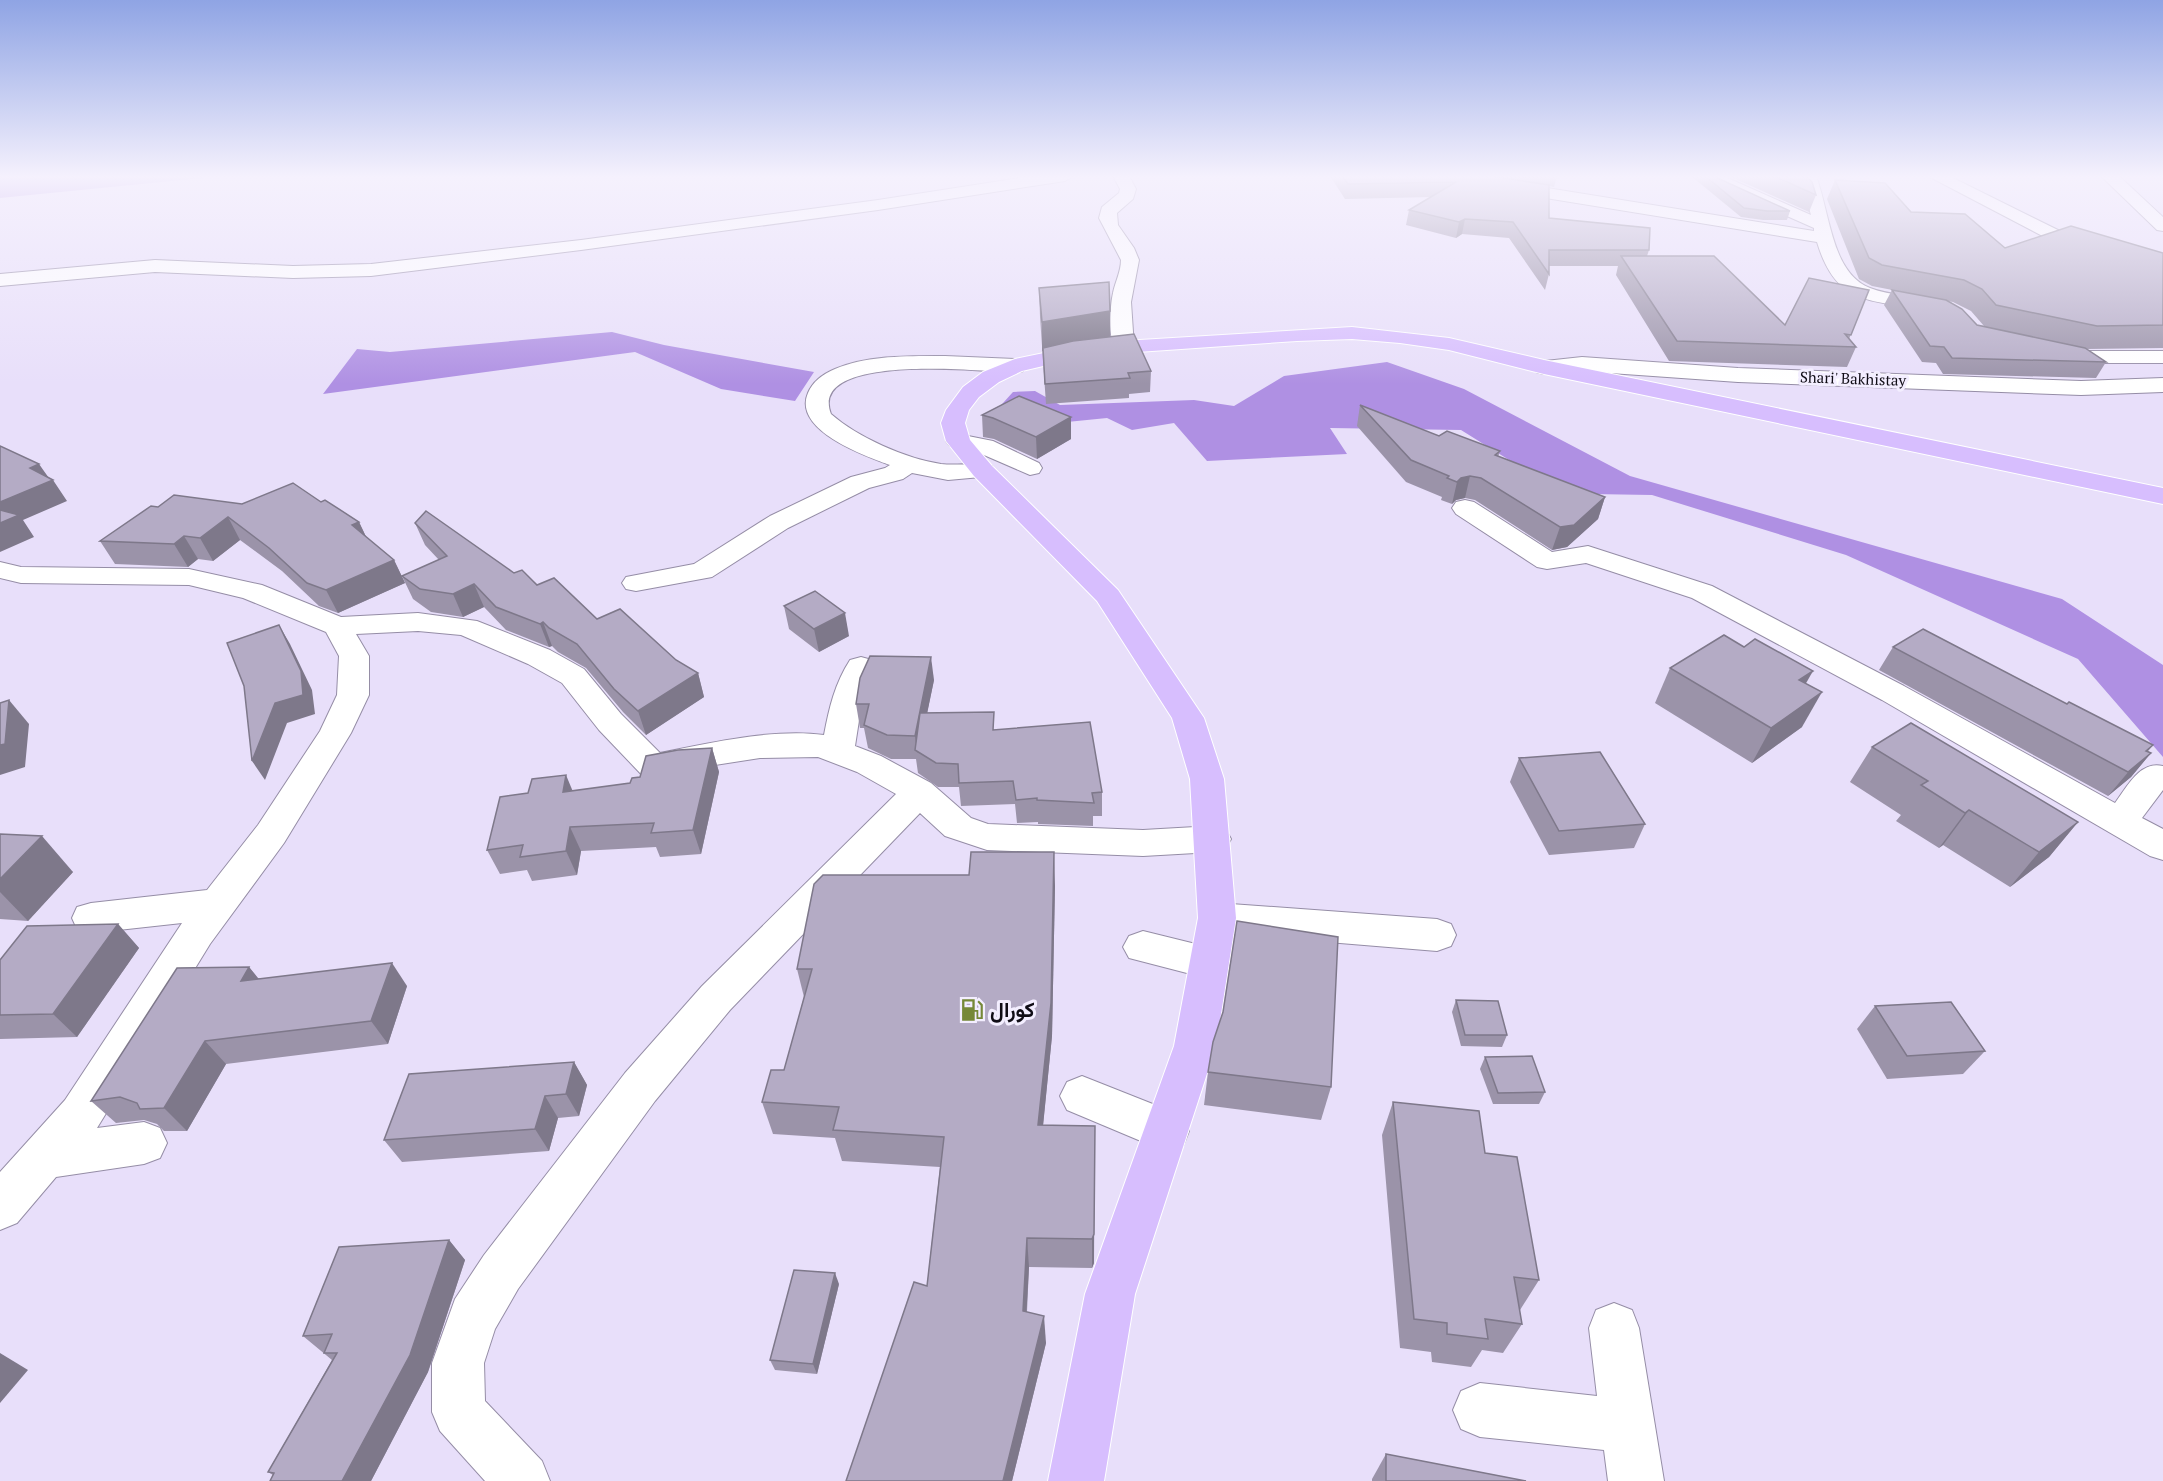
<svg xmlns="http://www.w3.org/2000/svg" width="2163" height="1481" viewBox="0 0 2163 1481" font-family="'PT Serif',Vazirmatn,serif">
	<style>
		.forest { fill: #af90e3 }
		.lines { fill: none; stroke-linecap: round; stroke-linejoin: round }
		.minor-casing { stroke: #958da6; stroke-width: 2 }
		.major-casing { stroke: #fff; stroke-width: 2 }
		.minor { fill: #fff; fill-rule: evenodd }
		.major { fill: #d7befe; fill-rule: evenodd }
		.wall { fill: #9b93a9; fill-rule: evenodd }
		.shaded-wall { fill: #7e788a }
		.building { fill: #b4abc5; stroke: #7e788a; stroke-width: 1.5 }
		.labels { text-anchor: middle; stroke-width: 6; stroke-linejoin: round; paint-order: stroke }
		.far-street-label { font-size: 15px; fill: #100d16; stroke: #f3eeff }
		.near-poi-label { font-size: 21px; font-weight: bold; fill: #100d16; stroke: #f3eeff; text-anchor: start }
	</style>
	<rect width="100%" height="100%" fill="#e8dffa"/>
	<!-- forest -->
	<g class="forest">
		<polygon points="0,176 222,176 0,198"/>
		<polygon points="612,332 664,345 814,372 795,401 721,389 635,352 323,394 357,349 390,352"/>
		<polygon points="1387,362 1464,389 1630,476 2062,599 2163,665 2163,757 2078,659 1846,555 1652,495 1591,494 1530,473 1461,430 1330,428 1347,454 1207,461 1174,423 1132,430 1107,418 1067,422 993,414 1013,392 1035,391 1060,405 1194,400 1234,406 1284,376"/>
	</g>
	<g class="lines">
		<!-- minor casing -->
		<g class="minor-casing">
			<g id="minor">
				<polygon points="1032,176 1073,176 1065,181 878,210 581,250 371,276 293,278 155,272 0,286 0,274 155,260 293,266 371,264 581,240 878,200"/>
				<path d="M1113 176H1129L1136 189 1133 199 1117 213 1118 225 1134 248 1139 260 1131 302 1134 347 1130 351 1123 353 1116 351C1108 341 1110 306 1113 293 1115 282 1121 272 1121 260L1099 218 1102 207 1119 193 1120 189Z"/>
				<path d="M1433 176H1473L1814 231V228L1703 179 1701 176H1723L1811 215 1800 176H1816C1830 212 1831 273 1870 288 1891 296 1916 296 1938 302L1941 306 1938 310 1931 312C1873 298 1837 309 1817 242L1441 181Z"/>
				<polygon points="1928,176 1949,176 2064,233 2163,263 2163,275 2052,241"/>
				<polygon points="2101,176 2119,176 2163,217 2163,231 2157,230"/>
				<polygon points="2054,345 2083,351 2163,351 2163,363 2083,363 2046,356 2043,351 2046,346"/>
				<path d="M945 356 1015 359 1023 361 1026 366 1023 371 1015 373C984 371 807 352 831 414 857 437 906 459 941 464 958 466 975 462 992 466L995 471 992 476 948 480 912 473 903 479 869 488 788 528 712 577 636 591 626 589 622 583 626 577 694 564 770 516 851 477 885 468 890 465C865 456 792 430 808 393 813 381 823 374 835 369 868 355 909 356 945 356Z"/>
				<polygon points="1582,357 1738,368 2081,381 2163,378 2163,392 2081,395 1738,382 1582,371 1544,374 1536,372 1533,367 1536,362"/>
				<polygon points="958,434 993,441 1039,463 1042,468 1039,473 1030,475 977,452 950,446 946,441 950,436"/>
				<path d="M1465 500 1474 502 1552 552 1588 546 1712 586 1904 686 2115 803C2127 787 2140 760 2163 766V790L2142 818 2163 829V860L2150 856 1882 700 1692 598 1586 563 1547 569 1537 567 1456 514 1452 508 1456 502Z"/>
				<path d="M0 562 21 567 189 569 262 585 341 617 418 613 477 621 550 650 584 669 621 714 660 753C709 743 774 728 824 735 829 708 835 683 850 660L861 657 872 660 876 667 862 701 855 746 881 756 931 783 971 818 988 824 1143 830 1213 826 1226 830 1231 839 1226 848 1213 852 1143 856 987 850 945 836 920 813 730 1010 655 1101 518 1289 495 1329 484 1363 485 1401 542 1461 550 1481H485L440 1431 432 1412V1363L455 1299 484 1255 625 1073 702 986 896 794 857 772 818 757 760 758 715 765 653 778 641 774 599 730 562 683 528 664 461 635 418 631 356 634 369 656V695L351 733 284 843 210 944 97 1128 144 1122 160 1128 167 1143 160 1158 144 1164 56 1177 17 1223 0 1230V1172L65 1100 182 923 91 933 77 929 72 918 77 907 91 903 207 890 258 825 320 731 337 695 339 656 326 632 243 598 189 585 21 583 0 578Z"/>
				<polygon points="1217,903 1437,919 1451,924 1456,935 1451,946 1437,951 1217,933 1203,929 1198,918 1203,907"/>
				<polygon points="1143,931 1224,951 1230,963 1224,975 1210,979 1129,958 1123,947 1129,936"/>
				<polygon points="1082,1076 1183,1116 1189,1131 1183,1146 1167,1152 1067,1110 1060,1096 1067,1082"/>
				<polygon points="1614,1303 1632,1310 1639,1328 1664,1481 1608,1481 1604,1450 1480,1437 1461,1429 1453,1410 1461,1391 1480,1383 1597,1396 1589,1328 1596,1310"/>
			</g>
		</g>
		<!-- major casing -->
		<g class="major-casing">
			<polygon id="major" points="1352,327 1449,338 1544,360 2163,488 2163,504 1544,374 1449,350 1400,343 1352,339 1297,341 1123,353 1073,359 1022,371 999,382 979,397 969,410 965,423 970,440 992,466 1118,590 1204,718 1224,779 1236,918 1216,1046 1135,1294 1104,1481 1048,1481 1085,1294 1174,1046 1198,918 1190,779 1172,718 1097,601 974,476 946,441 941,423 946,410 963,387 983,372 1015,359 1073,347 1123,341"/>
		</g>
		<!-- minor -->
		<use href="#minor" class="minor"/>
		<!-- major -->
		<use href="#major" class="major"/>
	</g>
	<!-- wall -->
	<g class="wall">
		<polygon points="1330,176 1557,176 1554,187 1549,186 1549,218 1649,250 1647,256 1785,325 1869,290 1849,339 1856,347 1847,367 1669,361 1616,275 1618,266 1549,266 1549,274 1545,290 1509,238 1462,234 1456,238 1406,225 1409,210 1431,197 1345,199"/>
		<polygon points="1691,176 1713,176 1790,211 1787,220 1763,220 1741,217"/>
		<polygon points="1729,176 1806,176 1816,195 1809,212"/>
		<path d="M1835 180 1911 212 2005 248 2163 253V348L2086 349 2106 362 2096 378 1943 374 1936 363 1922 362 1884 305 1892 290 1928 297 1872 286 1859 279 1827 199ZM1947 301 1953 302 1971 311 1984 326 1977 325Z"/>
		<polygon points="1039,288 1110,311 1110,337 1151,371 1150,392 1129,394 1129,398 1046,404 1040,317"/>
		<polygon points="1019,396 1071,439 1037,459 994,439 983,437 982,415"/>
		<polygon points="1360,405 1439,436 1500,451 1498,457 1605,497 1598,519 1567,547 1552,550 1475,500 1465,498 1456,500 1452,504 1441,500 1442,497 1406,482 1357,426"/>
		<polygon points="321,502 359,522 366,537 394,560 405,583 338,613 319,606 282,571 240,540 213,561 198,559 188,567 115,564 100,541 158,507"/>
		<polygon points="415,523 514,573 597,619 676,660 698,673 704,697 646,735 623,712 586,668 558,652 552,646 549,647 506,630 484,607 463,617 431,612 413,599 402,576 439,560 425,545"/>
		<polygon points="784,606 849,636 819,652 789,629"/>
		<polygon points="1744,647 1806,683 1802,727 1752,763 1655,703 1670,668"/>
		<polygon points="1893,647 2067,704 2153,745 2148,751 2151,753 2131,777 2108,796 1879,670"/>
		<polygon points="934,680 927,713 995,730 1102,792 1102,816 1093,816 1093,826 1038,824 1038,822 1017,823 1015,804 961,806 959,787 938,787 918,773 916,759 891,759 868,748 864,728 860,728 856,704"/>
		<polygon points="1872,747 2078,822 2049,857 2010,887 1943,845 1939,848 1896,821 1901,815 1850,782"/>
		<polygon points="712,748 719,772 701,854 660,857 656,847 581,851 577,875 532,881 527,870 500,874 487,850 572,791 630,783 640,777"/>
		<polygon points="1519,758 1645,824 1634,848 1549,855 1510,782"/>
		<polygon points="0,834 73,872 28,921 0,919"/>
		<polygon points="1055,886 1052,1036 1043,1125 1095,1126 1094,1263 1092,1268 1029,1267 1027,1312 1046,1343 1012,1481 846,1481 927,1286 940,1167 842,1161 835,1138 773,1134 762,1102 784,1070 804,997 797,969"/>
		<polygon points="118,924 139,948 77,1037 0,1039 0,960"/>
		<polygon points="249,967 258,978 407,986 388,1044 226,1064 187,1131 164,1131 157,1124 144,1120 116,1123 91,1101"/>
		<polygon points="1456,1000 1507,1035 1502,1047 1461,1046 1452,1012"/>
		<polygon points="1875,1006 1985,1051 1963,1074 1887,1079 1857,1029"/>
		<polygon points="1223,1012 1331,1087 1321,1120 1204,1105 1208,1072"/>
		<polygon points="1485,1057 1545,1092 1539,1104 1493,1104 1480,1069"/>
		<polygon points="574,1062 587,1085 579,1116 558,1118 549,1151 402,1162 384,1140"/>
		<polygon points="1393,1102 1485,1153 1539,1280 1520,1310 1519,1310 1522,1324 1503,1353 1482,1350 1471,1367 1432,1362 1431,1352 1400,1348 1382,1135"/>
		<polygon points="449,1240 465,1260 428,1372 371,1481 270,1481 273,1475 268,1472 332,1360 303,1336"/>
		<polygon points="839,1284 817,1374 775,1370 770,1360"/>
		<polygon points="1386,1454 1526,1481 1372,1481 1372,1479"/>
	</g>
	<!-- shaded-wall -->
	<g class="shaded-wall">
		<polygon points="1465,219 1462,234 1456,238 1459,222"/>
		<polygon points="1110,311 1110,340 1042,351 1042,322"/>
		<polygon points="1071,417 1071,439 1037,459 1036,437"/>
		<polygon points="39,464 51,481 53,480 67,501 23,520 34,537 0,552 0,502 30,468"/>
		<polygon points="1470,476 1465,498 1456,500 1452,504 1457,482 1461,478"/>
		<polygon points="1605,497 1598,519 1567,547 1552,550 1560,527"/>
		<polygon points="228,517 240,540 213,561 200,538"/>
		<polygon points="359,522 370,545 352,525"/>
		<polygon points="184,536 198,559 188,567 174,544"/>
		<polygon points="394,560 405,583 338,613 326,590"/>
		<polygon points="474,584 484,607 463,617 453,594"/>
		<polygon points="845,613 849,636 819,652 814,629"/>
		<polygon points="543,622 552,646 549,647 540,624"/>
		<polygon points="279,625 290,644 312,690 315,714 287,723 265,780 252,761 275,703"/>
		<polygon points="931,657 934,680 919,753 917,752 915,736"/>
		<polygon points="1813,671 1793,706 1799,680"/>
		<polygon points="698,673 704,697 646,735 638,711"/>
		<polygon points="1822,692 1802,727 1752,763 1771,728"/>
		<polygon points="9,700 29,724 25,767 0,775 0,745"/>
		<polygon points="2153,745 2133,768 2151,753 2131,777 2108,796 2146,751"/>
		<polygon points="712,748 719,772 701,854 693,830"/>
		<polygon points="566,775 576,799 563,792"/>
		<polygon points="1969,810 1943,845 1939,848 1965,813"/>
		<polygon points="2078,822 2049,857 2010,887 2039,852"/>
		<polygon points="570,827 581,851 577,875 566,851"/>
		<polygon points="42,836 73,872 28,921 0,892 0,879"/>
		<polygon points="1054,852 1055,886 1052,1036 1040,1156 1038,1125"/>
		<polygon points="118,924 139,948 77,1037 53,1014"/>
		<polygon points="392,963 407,986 388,1044 371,1021"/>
		<polygon points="249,967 268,991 241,981"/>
		<polygon points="205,1041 226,1064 187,1131 164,1108"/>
		<polygon points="574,1062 587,1085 579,1116 566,1094"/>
		<polygon points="545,1096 558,1118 549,1151 535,1129"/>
		<polygon points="1094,1234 1094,1263 1092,1268 1092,1239"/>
		<polygon points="1027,1238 1029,1267 1025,1338 1023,1311"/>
		<polygon points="449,1240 465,1260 428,1372 371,1481 342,1481"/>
		<polygon points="835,1273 839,1284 817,1374 813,1364"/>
		<polygon points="1044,1316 1046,1343 1012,1481 1003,1481"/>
		<polygon points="0,1353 28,1370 0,1403"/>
	</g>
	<!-- building -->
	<g class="building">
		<polygon points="1342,176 1491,176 1549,185 1549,218 1650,228 1649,250 1549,250 1549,274 1513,222 1465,219 1459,222 1409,210 1456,182 1348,184"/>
		<polygon points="1705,176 1713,176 1790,211 1767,211 1744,208"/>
		<polygon points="1774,176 1806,176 1812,182 1816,195"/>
		<polygon points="1835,180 1885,183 1911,212 1965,214 2005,248 2071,226 2163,253 2163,325 2097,326 1996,305 1982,289 1964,280 1882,265 1869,258"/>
		<polygon points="1621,256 1714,256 1785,325 1809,278 1869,290 1851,335 1845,334 1856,347 1677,341"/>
		<polygon points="1109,282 1110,311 1042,322 1039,288"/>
		<polygon points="1892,290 1946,300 1962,309 1977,325 2085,348 2106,362 1952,358 1944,347 1930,346"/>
		<polygon points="1134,334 1151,371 1128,373 1130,378 1045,384 1043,348 1073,341"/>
		<polygon points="1019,396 1071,417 1036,437 993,418 982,415"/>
		<polygon points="1360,405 1439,436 1447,431 1500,451 1495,455 1605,497 1574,525 1560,527 1481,478 1470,476 1461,478 1457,482 1447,478 1449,476 1411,460"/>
		<polygon points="0,446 39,464 30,468 53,480 0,502"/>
		<polygon points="293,483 321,502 325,500 359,522 352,525 394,560 326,590 307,583 269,548 228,517 200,538 184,536 174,544 100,541 151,506 158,507 174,495 242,504"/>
		<polygon points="0,510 19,515 0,523"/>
		<polygon points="426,511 514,573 522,570 537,585 554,578 597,619 620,609 676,660 698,673 638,711 614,689 577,644 549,628 543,622 540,624 496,607 474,584 453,594 420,589 402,576 447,556 415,523"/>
		<polygon points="815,591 845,613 814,629 784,606"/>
		<polygon points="279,625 301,671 303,695 275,703 252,761 244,686 227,643"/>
		<polygon points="1923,629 2067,704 2069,702 2153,745 2146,751 2151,753 2128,772 1893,647"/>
		<polygon points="1724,635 1744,647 1755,639 1813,671 1799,680 1822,692 1771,728 1670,668"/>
		<polygon points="870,656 931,657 915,736 887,735 864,725 869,704 856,704 860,678"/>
		<polygon points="9,700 5,744 0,745 0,703"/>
		<polygon points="994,712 993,730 1090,722 1102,792 1092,793 1094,803 1037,800 1037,798 1016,800 1013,781 959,783 958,764 936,763 915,750 920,713"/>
		<polygon points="1911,723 2078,822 2039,852 1969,810 1965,813 1921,785 1928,781 1872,747"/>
		<polygon points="712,748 693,830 651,833 654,823 570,827 566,851 520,857 523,845 487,850 500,797 528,793 532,779 566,775 563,792 630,783 632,778 640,777 646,756 678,750"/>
		<polygon points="1600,752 1645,824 1559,831 1519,758"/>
		<polygon points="0,834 42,836 0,879"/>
		<polygon points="971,852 1054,852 1051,1003 1038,1125 1095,1126 1094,1234 1092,1239 1027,1238 1023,1311 1044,1316 1003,1481 846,1481 914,1282 927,1286 944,1137 833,1130 839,1107 762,1102 771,1070 784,1070 812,969 797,969 814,884 823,875 969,875"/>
		<polygon points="1237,921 1338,937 1331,1087 1208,1072 1213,1042 1223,1012"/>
		<polygon points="118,924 53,1014 0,1015 0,960 27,926"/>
		<polygon points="392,963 371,1021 205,1041 164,1108 140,1109 137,1103 120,1097 91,1101 177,968 249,967 241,981"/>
		<polygon points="1456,1000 1498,1001 1507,1035 1465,1035"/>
		<polygon points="1951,1002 1985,1051 1907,1056 1875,1006"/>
		<polygon points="1532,1056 1545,1092 1498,1093 1485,1057"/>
		<polygon points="574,1062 566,1094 545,1096 535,1129 384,1140 409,1074"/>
		<polygon points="1393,1102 1479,1111 1485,1153 1517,1157 1539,1280 1514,1277 1522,1324 1485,1319 1488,1339 1447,1334 1447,1323 1414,1319"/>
		<polygon points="449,1240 410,1355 342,1481 270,1481 274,1473 268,1472 337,1353 324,1353 332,1334 303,1336 339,1247"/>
		<polygon points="794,1270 835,1273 813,1364 770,1360"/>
		<polygon points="1386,1454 1526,1481 1386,1481"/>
	</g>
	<!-- sky -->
	<linearGradient id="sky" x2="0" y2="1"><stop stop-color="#8fa4e4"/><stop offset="0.46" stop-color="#f5f1fd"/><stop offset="1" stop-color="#f5f1fd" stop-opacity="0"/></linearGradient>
	<rect width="2163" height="384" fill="url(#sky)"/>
	<!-- icons -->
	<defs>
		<g id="fuel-bare" transform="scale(1.8)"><path d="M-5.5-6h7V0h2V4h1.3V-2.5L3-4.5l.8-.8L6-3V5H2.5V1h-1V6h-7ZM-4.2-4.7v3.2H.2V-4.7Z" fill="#768838" stroke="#f3eeff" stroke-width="2.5" paint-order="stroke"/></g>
	</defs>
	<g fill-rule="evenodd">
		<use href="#fuel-bare" x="972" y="1010"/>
	</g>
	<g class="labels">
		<!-- far-street labels -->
		<g class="far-street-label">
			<text transform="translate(1853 379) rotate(2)" y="5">Shari' Bakhistay</text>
		</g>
		<!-- near-poi labels -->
		<g class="near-poi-label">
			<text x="990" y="1017">كورال</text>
		</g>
	</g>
</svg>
